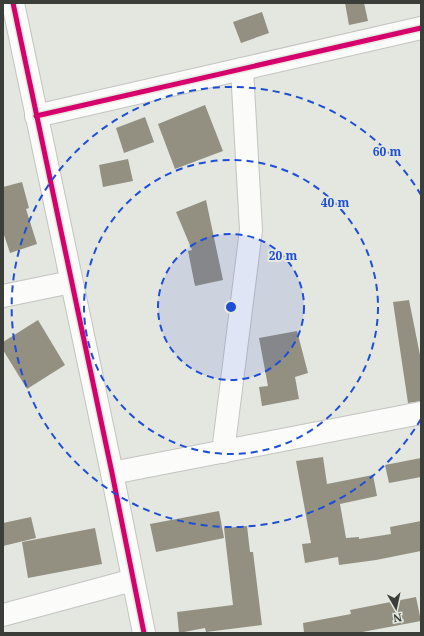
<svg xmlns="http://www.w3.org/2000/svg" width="424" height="636" viewBox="0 0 424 636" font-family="'Noto Serif',serif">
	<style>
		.building { fill: #939081 }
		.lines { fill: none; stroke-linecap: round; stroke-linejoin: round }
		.minor-casing { stroke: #c3c4c0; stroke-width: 24 }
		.minor { stroke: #fbfbfa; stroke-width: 22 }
		.cycleway-casing { stroke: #e5e8de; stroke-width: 8 }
		.cycleway { stroke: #d6006c; stroke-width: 5 }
		.ring { fill: none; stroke: #1d4ed8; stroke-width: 2; stroke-dasharray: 7 5 }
		.centre { fill: #1d4ed8; stroke: #e5e8de; stroke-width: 2 }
		.ring-label { font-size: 12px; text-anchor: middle; font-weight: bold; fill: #1d4ed8; stroke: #e5e8de; stroke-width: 4; stroke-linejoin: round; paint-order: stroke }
	</style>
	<rect width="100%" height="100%" fill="#e4e6e0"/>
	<!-- building -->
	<g class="building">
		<polygon points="345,3 364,3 368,21 349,25"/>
		<polygon points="262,12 269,33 241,43 233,22"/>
		<polygon points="205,105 223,151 175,169 158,124"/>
		<polygon points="145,117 154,142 124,153 116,128"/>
		<polygon points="128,159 133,181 103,187 99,165"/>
		<polygon points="22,182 29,208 26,209 37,244 10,253 3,232 3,187"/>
		<polygon points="206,200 223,280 195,286 188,251 192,250 176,212"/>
		<polygon points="409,300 421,360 421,401 408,403 393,302"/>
		<polygon points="38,320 65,365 27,389 3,350 3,342"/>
		<polygon points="297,331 308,373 295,377 299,399 262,406 259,387 268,386 259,338"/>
		<polygon points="323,457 327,484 373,475 377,496 340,504 346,538 359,537 359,539 391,534 390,527 421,521 421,551 376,560 339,565 338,557 305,563 302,544 311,543 296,461"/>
		<polygon points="421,458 421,477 389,483 385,465"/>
		<polygon points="219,511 224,538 156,552 150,524"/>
		<polygon points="31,517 36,538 3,546 3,523"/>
		<polygon points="247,526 250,552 253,552 262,625 206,632 205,628 179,633 177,612 233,605 224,528"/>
		<polygon points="95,528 102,564 28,578 22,542"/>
		<polygon points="416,597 421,621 357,633 304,633 303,623 351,614 350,610"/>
	</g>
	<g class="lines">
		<!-- minor casing -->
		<g class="minor-casing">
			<g id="minor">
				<polyline points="13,3 112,473 144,633"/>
				<polyline points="36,116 421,28"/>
				<polyline points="3,296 71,282"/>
				<polyline points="223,452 251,230 242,69"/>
				<polyline points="112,473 421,413"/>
				<polyline points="3,615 133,580"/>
			</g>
		</g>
		<!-- minor -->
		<use href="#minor" class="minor"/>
		<!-- cycleway casing -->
		<g class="cycleway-casing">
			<g id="cycleway">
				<polyline points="13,3 112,473 144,633"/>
				<polyline points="36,116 421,28"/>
			</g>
		</g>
		<!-- cycleway -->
		<use href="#cycleway" class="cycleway"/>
	</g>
	<!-- distance rings -->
	<circle cx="231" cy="307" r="73" fill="#1d4ed8" fill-opacity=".12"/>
	<g class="ring">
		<circle cx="231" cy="307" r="73"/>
		<circle cx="231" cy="307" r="147"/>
		<path d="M421 419A220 220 0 1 1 421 195"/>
	</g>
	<circle cx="231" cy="307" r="6" class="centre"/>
	<g class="ring-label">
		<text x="387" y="156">60 m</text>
		<text x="335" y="207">40 m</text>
		<text x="283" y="260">20 m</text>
	</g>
	<!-- border -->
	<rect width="424" height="636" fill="none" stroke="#3b3d39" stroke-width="8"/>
	<!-- north arrow -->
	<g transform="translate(396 608) rotate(171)" stroke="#e5e8de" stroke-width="3" paint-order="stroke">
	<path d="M0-3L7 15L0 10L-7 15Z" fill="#3b3d39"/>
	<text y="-6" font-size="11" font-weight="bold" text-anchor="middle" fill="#3b3d39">N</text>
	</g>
</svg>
